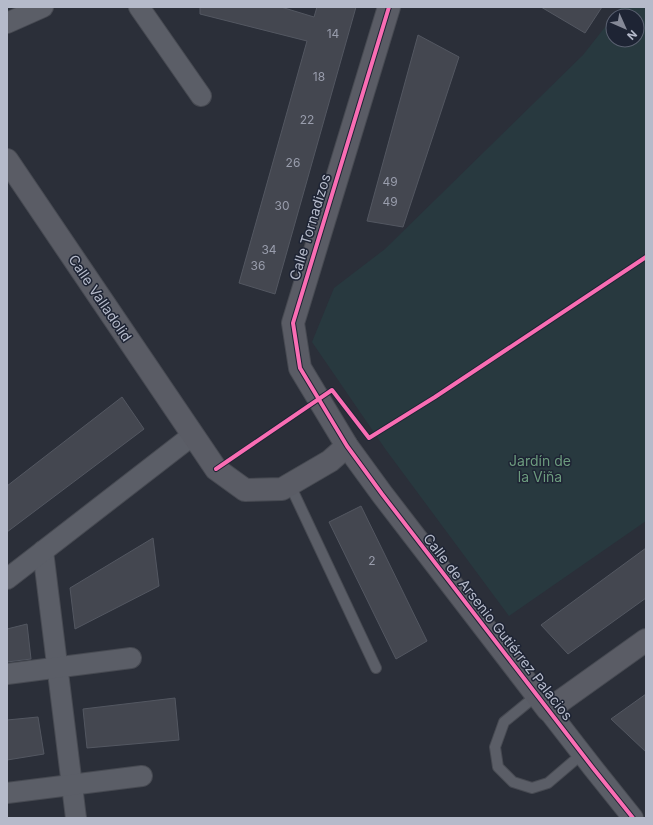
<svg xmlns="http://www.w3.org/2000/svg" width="653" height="825" viewBox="0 0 653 825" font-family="Inter,sans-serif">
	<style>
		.green { fill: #28393f }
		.building { fill: #444750; stroke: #535761 }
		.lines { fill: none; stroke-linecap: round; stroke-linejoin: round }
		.lane-casing { stroke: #474a52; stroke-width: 12 }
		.street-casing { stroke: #474a52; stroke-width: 22 }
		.secondary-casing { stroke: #474a52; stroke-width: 24 }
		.lane { stroke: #5b5e67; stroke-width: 10 }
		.street { stroke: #5b5e67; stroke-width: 20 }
		.secondary { stroke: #5a5c65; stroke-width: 22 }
		.cycleway-casing { stroke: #1e2434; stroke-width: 6 }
		.cycleway { stroke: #f96db3; stroke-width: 4 }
		.labels { text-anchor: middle; stroke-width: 3; stroke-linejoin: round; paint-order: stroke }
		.number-label { font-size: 12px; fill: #999dac }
		.street-label { font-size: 14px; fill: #b5baca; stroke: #1e2434 }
		.park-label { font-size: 14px; fill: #6c9b7e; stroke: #1e2434 }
	</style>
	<rect width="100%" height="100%" fill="#2b2f39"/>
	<!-- green -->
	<polygon class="green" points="621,7 646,7 646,521 509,616 386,450 312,342 334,288 385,249 583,55 613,17 613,40 637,40 637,16 614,16"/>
	<!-- building -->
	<g class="building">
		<polygon points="200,7 281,7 314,17 317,7 356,7 275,294 239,283 307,41 200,14"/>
		<polygon points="541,7 602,7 585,33"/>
		<polygon points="418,35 459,57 403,227 367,221"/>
		<polygon points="122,397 144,429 7,532 7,486"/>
		<polygon points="361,506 427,641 396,659 329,522"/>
		<polygon points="153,538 159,586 75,629 70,588"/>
		<polygon points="646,548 646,598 568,654 541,625"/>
		<polygon points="27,624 31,659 7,662 7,629"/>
		<polygon points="646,694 646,752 611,719"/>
		<polygon points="175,698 179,740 87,748 83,709"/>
		<polygon points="38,717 44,754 7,760 7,720"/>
	</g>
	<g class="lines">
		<!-- lane casing -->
		<g class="lane-casing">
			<g id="lane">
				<polyline points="290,485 376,668"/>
				<polyline points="537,695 504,722 495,747 498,767 513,782 532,788 548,783 582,754"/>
			</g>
		</g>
		<!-- street casing -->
		<g class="street-casing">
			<g id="street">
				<polyline points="139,7 201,96"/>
				<polyline points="7,23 43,7"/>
				<polyline points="43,551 76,818"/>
				<polyline points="7,579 193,435"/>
				<polyline points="7,674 131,658"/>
				<polyline points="548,710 593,768 633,818"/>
				<polyline points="7,793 142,776"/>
			</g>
		</g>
		<!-- secondary casing -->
		<g class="secondary-casing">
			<g id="secondary">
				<polyline points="389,7 293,323 300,368 347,446 382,494 548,710 646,640"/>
				<polyline points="7,160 216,469 245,490 282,489 330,461 347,446"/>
			</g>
		</g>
		<!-- lane -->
		<use href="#lane" class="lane"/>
		<!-- street -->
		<use href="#street" class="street"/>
		<!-- secondary -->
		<use href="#secondary" class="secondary"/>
		<!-- cycleway casing -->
		<g class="cycleway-casing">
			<g id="cycleway">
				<polyline points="389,7 293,323 300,368 347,446 382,494 593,768 633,818"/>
				<polyline points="216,469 332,390 369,438 435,397 646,257"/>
			</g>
		</g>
		<!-- cycleway -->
		<use href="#cycleway" class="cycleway"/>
	</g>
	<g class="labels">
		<!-- number labels -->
		<g class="number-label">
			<text x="333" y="38">14</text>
			<text x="319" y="81">18</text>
			<text x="307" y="124">22</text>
			<text x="293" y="167">26</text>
			<text x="390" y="186">49</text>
			<text x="390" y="206">49</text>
			<text x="282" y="210">30</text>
			<text x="269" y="254">34</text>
			<text x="258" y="270">36</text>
			<text x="372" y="565">2</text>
		</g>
		<!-- street labels -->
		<g class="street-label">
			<text transform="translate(310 227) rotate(-73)" y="5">Calle Tornadizos</text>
			<text transform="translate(100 298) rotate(56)" y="5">Calle Valladolid</text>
			<text transform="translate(498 627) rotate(52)" y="5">Calle de Arsenio Gutiérrez Palacios</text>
		</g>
		<!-- park labels -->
		<g class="park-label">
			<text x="540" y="466">Jardín de<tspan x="540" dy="16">la Viña</tspan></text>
		</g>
	</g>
	<!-- border -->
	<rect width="653" height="825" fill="none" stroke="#b5baca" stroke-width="16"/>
	<!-- north arrow -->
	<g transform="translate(625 28) rotate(135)"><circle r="19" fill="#1e2434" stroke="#5a6070"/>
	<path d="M0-3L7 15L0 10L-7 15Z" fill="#858997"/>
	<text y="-6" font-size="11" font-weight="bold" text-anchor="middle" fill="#b5baca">N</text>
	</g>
</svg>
